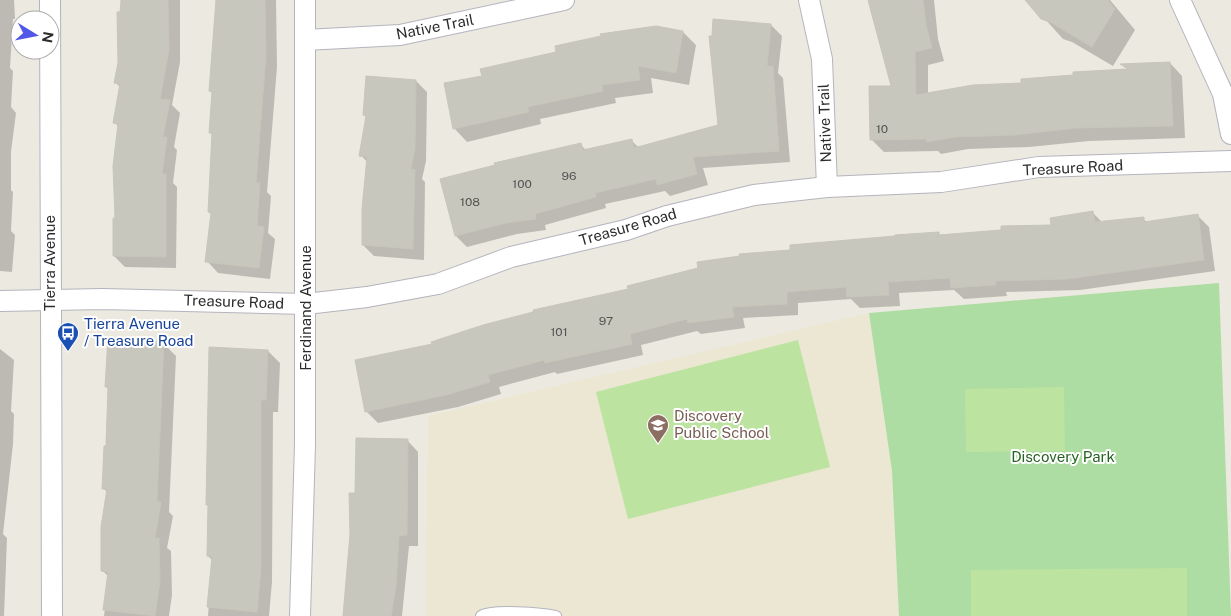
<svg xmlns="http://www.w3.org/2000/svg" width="1231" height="616" viewBox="0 0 1231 616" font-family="'Public Sans',sans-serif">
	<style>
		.education { fill: #ece7d2 }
		.green { fill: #aedda3 }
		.pitch { fill: #bce3a0 }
		.shadow { fill: #0003 }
		.building { fill: #c8c7be; stroke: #c8c5ba }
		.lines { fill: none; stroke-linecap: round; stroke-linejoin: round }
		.lane-casing { stroke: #b4b4be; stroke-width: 12 }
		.street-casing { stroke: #b4b4be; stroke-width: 22 }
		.lane { stroke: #fff; stroke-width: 10 }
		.street { stroke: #fff; stroke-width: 20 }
		.labels { text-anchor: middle; stroke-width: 4; stroke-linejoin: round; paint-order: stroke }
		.number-label { font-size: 12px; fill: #535350 }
		.street-label { font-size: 15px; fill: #2c2c2c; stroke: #fff }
		.transit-label { font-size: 15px; fill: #164399; stroke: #fff; text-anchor: start }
		.education-label { font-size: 15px; fill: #785e54; stroke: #fff; text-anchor: start }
		.park-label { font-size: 15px; fill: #266323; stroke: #fff }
	</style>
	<rect width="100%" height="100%" fill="#ece9e0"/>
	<!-- education -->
	<polygon class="education" points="869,313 892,471 899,616 426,616 428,416"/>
	<!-- green -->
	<polygon class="green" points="1219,283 1231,616 899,616 892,471 869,313"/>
	<!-- pitch -->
	<g class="pitch">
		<polygon points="798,340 830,467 628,519 596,392"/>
		<polygon points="1064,387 1065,451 966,452 965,389"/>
		<polygon points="1187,568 1187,616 971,616 971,570"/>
	</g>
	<!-- shadow -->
	<g class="shadow">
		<polygon points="0,0 14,0 15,19 13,19 10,68 13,71 11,107 16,113 11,152 11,190 13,192 11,231 15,235 12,272 0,271"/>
		<polygon points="122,0 180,0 180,62 172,105 180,113 174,147 177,150 173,183 177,187 176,268 125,267 114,256 119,127 114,122 121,88 116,83 119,64"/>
		<polygon points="218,0 276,0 277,67 267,192 271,196 268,233 275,239 270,279 218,273 207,261 212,215 209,212 213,136 210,132 213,93 210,91"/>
		<polygon points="870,0 934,0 938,39 944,61 928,65 928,94 1128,70 1123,65 1170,63 1182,76 1185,138 1089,141 1029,147 968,149 941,154 938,151 884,152 871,139 893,87 871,12"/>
		<polygon points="1028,0 1110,0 1135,30 1113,66 1072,42 1063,39"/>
		<polygon points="771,25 782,36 778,73 783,78 790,162 703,168 708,185 670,196 665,191 605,204 606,208 545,225 546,230 517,234 467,247 456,236 442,179 581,145 586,150 631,140 639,148 719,125"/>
		<polygon points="683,32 696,45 689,85 651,78 653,93 615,98 616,103 540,119 541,124 467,142 454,128"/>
		<polygon points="416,81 427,92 426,161 422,179 425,182 424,260 374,256 363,245 367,162 361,155 367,118 364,115"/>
		<polygon points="1093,213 1102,222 1143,219 1147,222 1197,215 1209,227 1215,271 1080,290 1006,292 1007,296 964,299 954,290 899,293 900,306 860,308 851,299 798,303 798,315 743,318 745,328 701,334 697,331 641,345 643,355 557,374 555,372 499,387 501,394 458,407 378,423 366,411 434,345 792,251 938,233 941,236 1052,226"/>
		<polygon points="163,343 176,356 169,512 173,516 167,548 171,551 172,595 169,616 104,616 109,577 103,571 108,493 104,489 109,390 106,386"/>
		<polygon points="0,349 14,360 11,411 14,414 13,444 3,534 7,538 4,616 0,616"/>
		<polygon points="268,351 280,363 278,412 273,412 272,582 269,616 208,616 212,560 208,556 210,507 207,504"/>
		<polygon points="407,440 418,452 418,546 409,546 402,616 344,616 356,494"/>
	</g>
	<!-- building -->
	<g class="building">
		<polygon points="121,0 168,0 169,50 160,99 170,100 163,137 167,137 162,174 166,174 166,257 113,256 113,218 115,218 113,166 118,124 113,123 120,84 114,83 118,63 117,12 120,12"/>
		<polygon points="216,0 265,0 266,56 256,183 260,183 257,226 264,227 259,268 205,262 211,213 208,212 212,133 209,133 212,92 209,91"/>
		<polygon points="868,0 923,0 926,25 932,48 915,52 916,95 973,85 1021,83 1021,79 1073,75 1073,72 1128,69 1120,64 1170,62 1173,126 1075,128 1015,135 955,137 927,142 926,139 870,140 869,86 891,86"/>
		<polygon points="1025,0 1108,0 1115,9 1092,47 1050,22 1041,19"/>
		<polygon points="713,19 771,24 767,66 773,66 779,151 693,157 697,174 657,185 656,179 595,193 596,197 535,214 536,219 506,223 455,236 440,179 495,165 494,163 581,143 583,150 632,139 634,148 718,125 709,36 712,36"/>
		<polygon points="656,26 683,31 676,73 638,66 640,80 602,85 603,91 527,107 529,112 453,129 444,83 482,76 480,69 556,52 555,46 601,36 600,34"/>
		<polygon points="366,76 416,80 415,149 411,169 415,170 413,249 362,245 362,209 367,157 359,156 366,116 363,115"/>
		<polygon points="1093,211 1095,222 1144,217 1144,222 1198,214 1204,260 1068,279 995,281 996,285 951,288 950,278 888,282 889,295 847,297 846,287 787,292 787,304 732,307 734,317 688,323 687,319 630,334 632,344 545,363 544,360 488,375 490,382 446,395 365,412 355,360 432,344 431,342 483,325 533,312 533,310 628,289 627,286 698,268 697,262 740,256 739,254 790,250 790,245 895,236 895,235 939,232 939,235 1001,230 1001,226 1051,225 1050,218"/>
		<polygon points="108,338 164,342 157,501 161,502 155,538 159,538 160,581 155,616 103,610 108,572 101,571 101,527 107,489 102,489 104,446 106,446 108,387 105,387"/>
		<polygon points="209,347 268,350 266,400 261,400 261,569 257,612 207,607 212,557 207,556 208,505 206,505"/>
		<polygon points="356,438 408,439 407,535 399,536 396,586 391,616 343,616 350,534 349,493 355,493"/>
	</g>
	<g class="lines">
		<!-- lane casing -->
		<g class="lane-casing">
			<path id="lane" d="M481 616C491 609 543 613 556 616"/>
		</g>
		<!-- street casing -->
		<g class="street-casing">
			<g id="street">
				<polyline points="50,0 52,616"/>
				<polyline points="809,0 822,59 827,187"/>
				<polyline points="1180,0 1223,94 1231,134"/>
				<polyline points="305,40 400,35 564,0"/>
				<polyline points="0,301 103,299 306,304 367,297 438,284 511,257 626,230 667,216 754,195 827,187 941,182 1039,167 1231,161"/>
				<polyline points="300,616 305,444 305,0"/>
			</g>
		</g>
		<!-- lane -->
		<use href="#lane" class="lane"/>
		<!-- street -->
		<use href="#street" class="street"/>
	</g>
	<!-- icons -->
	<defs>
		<g id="bus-pin" transform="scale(1.125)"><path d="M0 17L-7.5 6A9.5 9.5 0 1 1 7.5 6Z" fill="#1a4fb4" stroke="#fff"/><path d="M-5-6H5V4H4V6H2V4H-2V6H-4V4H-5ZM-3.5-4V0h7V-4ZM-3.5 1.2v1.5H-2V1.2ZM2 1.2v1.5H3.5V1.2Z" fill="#fff"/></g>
		<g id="school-pin" transform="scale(1.125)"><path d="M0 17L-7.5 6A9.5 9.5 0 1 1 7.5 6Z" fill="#8d6e63" stroke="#fff"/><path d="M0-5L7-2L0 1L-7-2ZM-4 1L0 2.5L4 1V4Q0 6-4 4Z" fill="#fff"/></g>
	</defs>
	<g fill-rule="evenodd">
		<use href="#bus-pin" x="68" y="333"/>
		<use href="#school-pin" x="658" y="425"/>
	</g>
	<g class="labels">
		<!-- number labels -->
		<g class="number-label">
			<text x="882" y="133">10</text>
			<text x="569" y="180">96</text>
			<text x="522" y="188">100</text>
			<text x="470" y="206">108</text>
			<text x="606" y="325">97</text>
			<text x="559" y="336">101</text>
		</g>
		<!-- street labels -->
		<g class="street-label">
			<text transform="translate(435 27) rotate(-11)" y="5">Native Trail</text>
			<text transform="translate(825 123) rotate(-92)" y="5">Native Trail</text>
			<text transform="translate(1073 168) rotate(-3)" y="5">Treasure Road</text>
			<text transform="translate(628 227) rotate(-16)" y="5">Treasure Road</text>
			<text transform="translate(50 263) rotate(-90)" y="5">Tierra Avenue</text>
			<text transform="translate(234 302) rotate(2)" y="5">Treasure Road</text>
			<text transform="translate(306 308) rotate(-90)" y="5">Ferdinand Avenue</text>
		</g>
		<!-- transit labels -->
		<g class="transit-label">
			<text x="84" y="329">Tierra Avenue<tspan x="84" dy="17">/ Treasure Road</tspan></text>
		</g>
		<!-- education labels -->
		<g class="education-label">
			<text x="674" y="421">Discovery<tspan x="674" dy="17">Public School</tspan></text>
		</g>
		<!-- park labels -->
		<g class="park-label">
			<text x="1063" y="462">Discovery Park</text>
		</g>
	</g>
	<!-- north arrow -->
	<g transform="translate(35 35) rotate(100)"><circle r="24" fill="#ffffff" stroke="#ababab"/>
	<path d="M0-4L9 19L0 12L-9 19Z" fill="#5257e7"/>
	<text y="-8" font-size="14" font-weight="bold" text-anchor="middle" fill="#2c2c2c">N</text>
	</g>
</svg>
